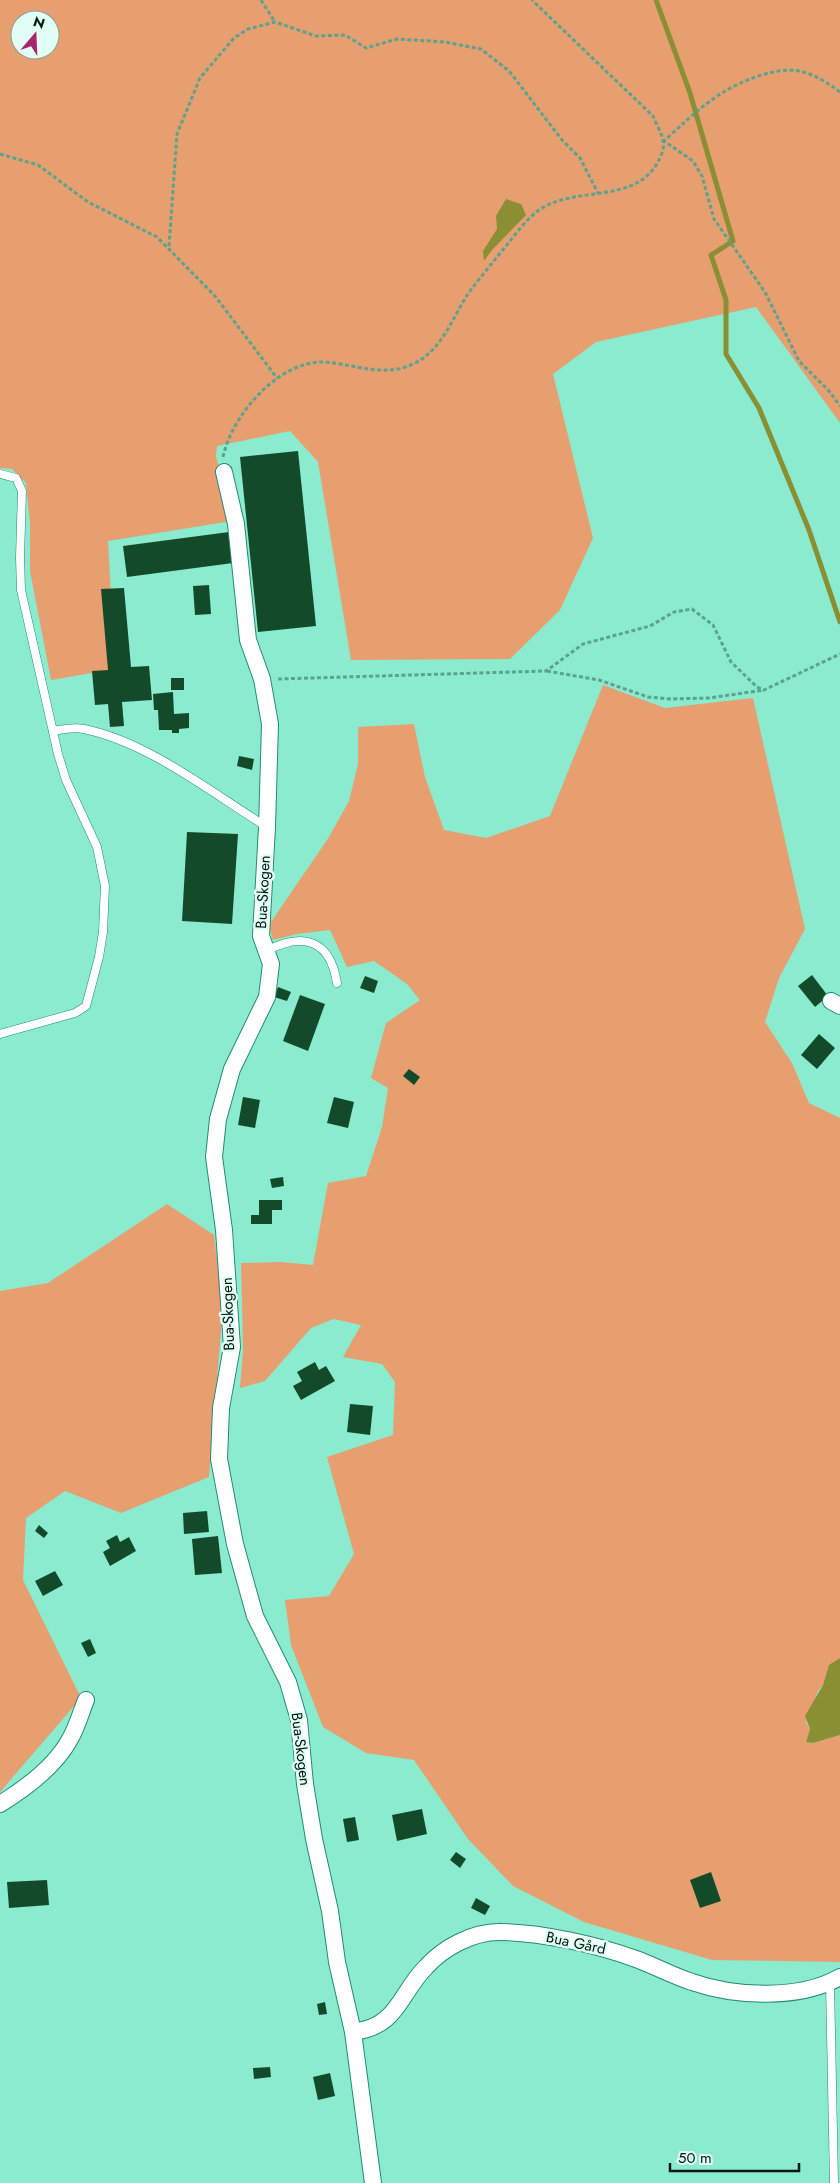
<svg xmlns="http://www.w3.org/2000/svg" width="840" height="2183" viewBox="0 0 840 2183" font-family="Jost,sans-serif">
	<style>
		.green { fill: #e79f70; fill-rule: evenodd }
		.water { fill: #898f32 }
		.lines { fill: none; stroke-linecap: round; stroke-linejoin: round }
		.stream { stroke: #898f32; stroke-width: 5 }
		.building { fill: #134b2a }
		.service-casing { stroke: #228c73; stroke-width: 9 }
		.minor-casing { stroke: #228c73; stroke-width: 18 }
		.path { stroke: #5ba38e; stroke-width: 3; stroke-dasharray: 4 2.5; stroke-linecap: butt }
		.service { stroke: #fff; stroke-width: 8 }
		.minor { stroke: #fff; stroke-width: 16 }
		.labels { text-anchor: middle; stroke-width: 5; stroke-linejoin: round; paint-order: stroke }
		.street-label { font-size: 15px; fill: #001710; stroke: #e2fdf4 }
	</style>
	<rect width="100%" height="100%" fill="#8aebcf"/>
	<!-- green -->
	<g class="green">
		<path d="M0 0H840V423L756 307 596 342 553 374 593 538 560 610 510 659 351 660 318 462 290 431 217 446 216 456 232 521 108 541 115 669 51 680 30 571V524L26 483 12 469 0 468ZM20 20H50V50H20Z"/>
		<polygon points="603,685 665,708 753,698 805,929 779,978 765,1022 792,1063 809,1103 840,1118 840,1658 829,1666 823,1685 818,1691 806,1722 810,1729 806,1742 813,1743 840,1735 840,1962 712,1960 584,1922 513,1886 468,1839 414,1760 366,1753 323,1727 291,1645 285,1600 329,1596 354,1554 327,1457 393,1435 395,1382 382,1364 343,1357 361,1325 334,1319 311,1328 265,1381 240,1388 243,1350 241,1263 281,1262 313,1265 328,1183 366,1176 382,1127 388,1088 371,1078 386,1023 420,1000 407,984 374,961 347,967 330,930 297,934 273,940 269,925 329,837 349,801 358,764 358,727 414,724 425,777 444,830 486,838 550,816"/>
		<polygon points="167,1204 214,1235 223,1306 209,1477 121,1513 65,1491 26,1518 23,1580 81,1698 0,1792 0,1291 48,1283"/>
	</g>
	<!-- water -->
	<g class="water">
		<polygon points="506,199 521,204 526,215 492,250 484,261 483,251 497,229 496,216"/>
		<polygon points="840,1658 840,1735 813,1743 806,1742 810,1729 805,1716 823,1685 829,1665"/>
	</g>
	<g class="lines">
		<!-- stream -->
		<polyline class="stream" points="656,0 690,93 733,241 711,255 726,300 726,354 759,408 809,530 840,622"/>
	</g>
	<!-- building -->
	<g class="building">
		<polygon points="298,451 316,626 258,632 240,457"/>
		<polygon points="229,532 233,563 127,577 123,546"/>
		<polygon points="209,585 211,614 195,615 193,586"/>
		<polygon points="124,588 131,667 149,666 152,700 122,702 124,726 110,727 108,704 95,705 92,671 108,670 101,589"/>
		<rect x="171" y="678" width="13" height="12"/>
		<polygon points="173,692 174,714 189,713 189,728 179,729 179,733 172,733 172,730 159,730 158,710 154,710 153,694"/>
		<polygon points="239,756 254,759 252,770 237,766"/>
		<polygon points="187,832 238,834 232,924 182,921"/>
		<polygon points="812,975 828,996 815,1007 798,986"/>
		<polygon points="365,976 378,981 374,993 360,988"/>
		<polygon points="278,987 291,992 287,1001 274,997"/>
		<polygon points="300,995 325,1004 308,1051 283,1041"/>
		<polygon points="819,1034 835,1048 817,1069 801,1055"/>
		<polygon points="409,1069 420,1077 414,1085 403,1076"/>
		<polygon points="243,1097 260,1100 255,1128 238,1125"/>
		<polygon points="334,1097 354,1102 348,1128 327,1123"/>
		<polygon points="283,1177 284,1186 272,1188 270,1179"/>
		<polygon points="259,1200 282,1200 282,1210 272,1210 272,1224 251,1224 251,1215 259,1215"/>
		<polygon points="315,1362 319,1370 326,1366 335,1381 301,1400 293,1386 302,1381 297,1372"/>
		<polygon points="350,1404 373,1406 370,1435 347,1432"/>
		<polygon points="207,1511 209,1532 184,1534 183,1513"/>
		<polygon points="39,1525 48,1533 44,1538 35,1531"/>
		<polygon points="117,1535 120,1542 129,1537 136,1551 110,1566 103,1552 110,1548 106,1541"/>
		<polygon points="218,1536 222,1573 195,1575 192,1539"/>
		<polygon points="55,1571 63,1585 43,1596 35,1581"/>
		<polygon points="90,1639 96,1653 88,1657 81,1643"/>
		<polygon points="422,1809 427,1834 397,1841 392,1815"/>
		<polygon points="355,1817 359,1840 347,1842 343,1819"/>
		<polygon points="456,1852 466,1859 460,1868 450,1860"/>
		<polygon points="711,1872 721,1901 700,1908 690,1880"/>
		<polygon points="47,1880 49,1905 9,1908 7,1882"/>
		<polygon points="476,1898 490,1906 485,1915 471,1908"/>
		<polygon points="325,2002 327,2014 319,2015 317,2004"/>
		<polygon points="270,2067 271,2077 254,2079 253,2068"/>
		<polygon points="330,2073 335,2096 318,2100 313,2077"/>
	</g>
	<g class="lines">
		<!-- service casing -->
		<g class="service-casing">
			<g id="service">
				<polyline points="0,474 16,478 22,491 20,558 21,590 58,754 66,780 97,847 105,886 103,932 99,957 86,1006 75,1013 0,1034"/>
				<path d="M53 731C63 729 75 727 84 729 148 742 212 793 267 827"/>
				<path d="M266 951C303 932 330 939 337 983"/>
				<polyline points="830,1983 834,2183"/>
			</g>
		</g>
		<!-- minor casing -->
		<g class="minor-casing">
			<g id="minor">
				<polyline points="224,472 236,524 248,640 262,679 270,724 267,827 261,936 271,964 267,997 232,1069 218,1119 214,1157 224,1230 232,1347 221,1408 219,1459 235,1544 255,1616 288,1682 299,1720 305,1784 314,1839 330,1911 337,1962 353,2032 373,2183"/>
				<polyline points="831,1001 840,1006"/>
				<path d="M0 1804C26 1788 55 1767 70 1739 77 1727 81 1712 86 1700"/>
				<path d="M353 2032C398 2027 399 1994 426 1967 443 1948 472 1932 499 1932 540 1932 598 1945 636 1959 655 1966 673 1976 692 1982 735 1997 800 2000 840 1977"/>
			</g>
		</g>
		<!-- path -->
		<g class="path">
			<polyline points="261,0 275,22"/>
			<path d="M840 92C829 84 816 75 803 72 790 68 777 71 765 74 720 87 697 111 664 141L693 161 702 176 714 219 765 292 799 361 829 391 840 406"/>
			<polyline points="0,154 38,165 88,202 157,237 215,296 277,378"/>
			<polyline points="169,246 177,134 200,78 234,38 248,29 275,22 316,36 345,35 366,48 397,39 445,42 481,49 509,71 562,140 580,158 598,193"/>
			<path d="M223 457C232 415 278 361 324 362 354 364 384 378 413 364 442 351 452 318 468 294 478 280 490 266 501 252 513 238 524 221 539 210 575 185 634 205 658 162 661 156 665 148 663 141 662 133 656 124 653 116L532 0"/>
			<polyline points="547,671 599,680 648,697 671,699 709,698 764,690"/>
			<polyline points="278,679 546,671 583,644 650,626 674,612 692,609 713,625 731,662 757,687 764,690 840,654"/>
		</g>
		<!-- service -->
		<use href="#service" class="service"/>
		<!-- minor -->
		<use href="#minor" class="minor"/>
	</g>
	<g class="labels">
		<!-- street labels -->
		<g class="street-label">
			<text transform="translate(263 892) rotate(-87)" y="5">Bua-Skogen</text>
			<text transform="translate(228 1314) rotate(-92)" y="5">Bua-Skogen</text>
			<text transform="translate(301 1749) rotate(83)" y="5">Bua-Skogen</text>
			<text transform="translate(576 1943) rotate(12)" y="5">Bua Gård</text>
		</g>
	</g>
	<!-- north arrow -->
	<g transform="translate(35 35) rotate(19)"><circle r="24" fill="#e2fdf4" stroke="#88a199"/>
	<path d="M0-4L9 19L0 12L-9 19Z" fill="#aa246c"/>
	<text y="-8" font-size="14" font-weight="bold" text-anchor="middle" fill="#001710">N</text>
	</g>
	<!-- scale -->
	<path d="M670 2163v8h129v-8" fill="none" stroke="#001710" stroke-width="2.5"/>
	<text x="678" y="2163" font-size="15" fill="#001710" stroke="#e2fdf4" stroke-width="4" paint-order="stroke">50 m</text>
</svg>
